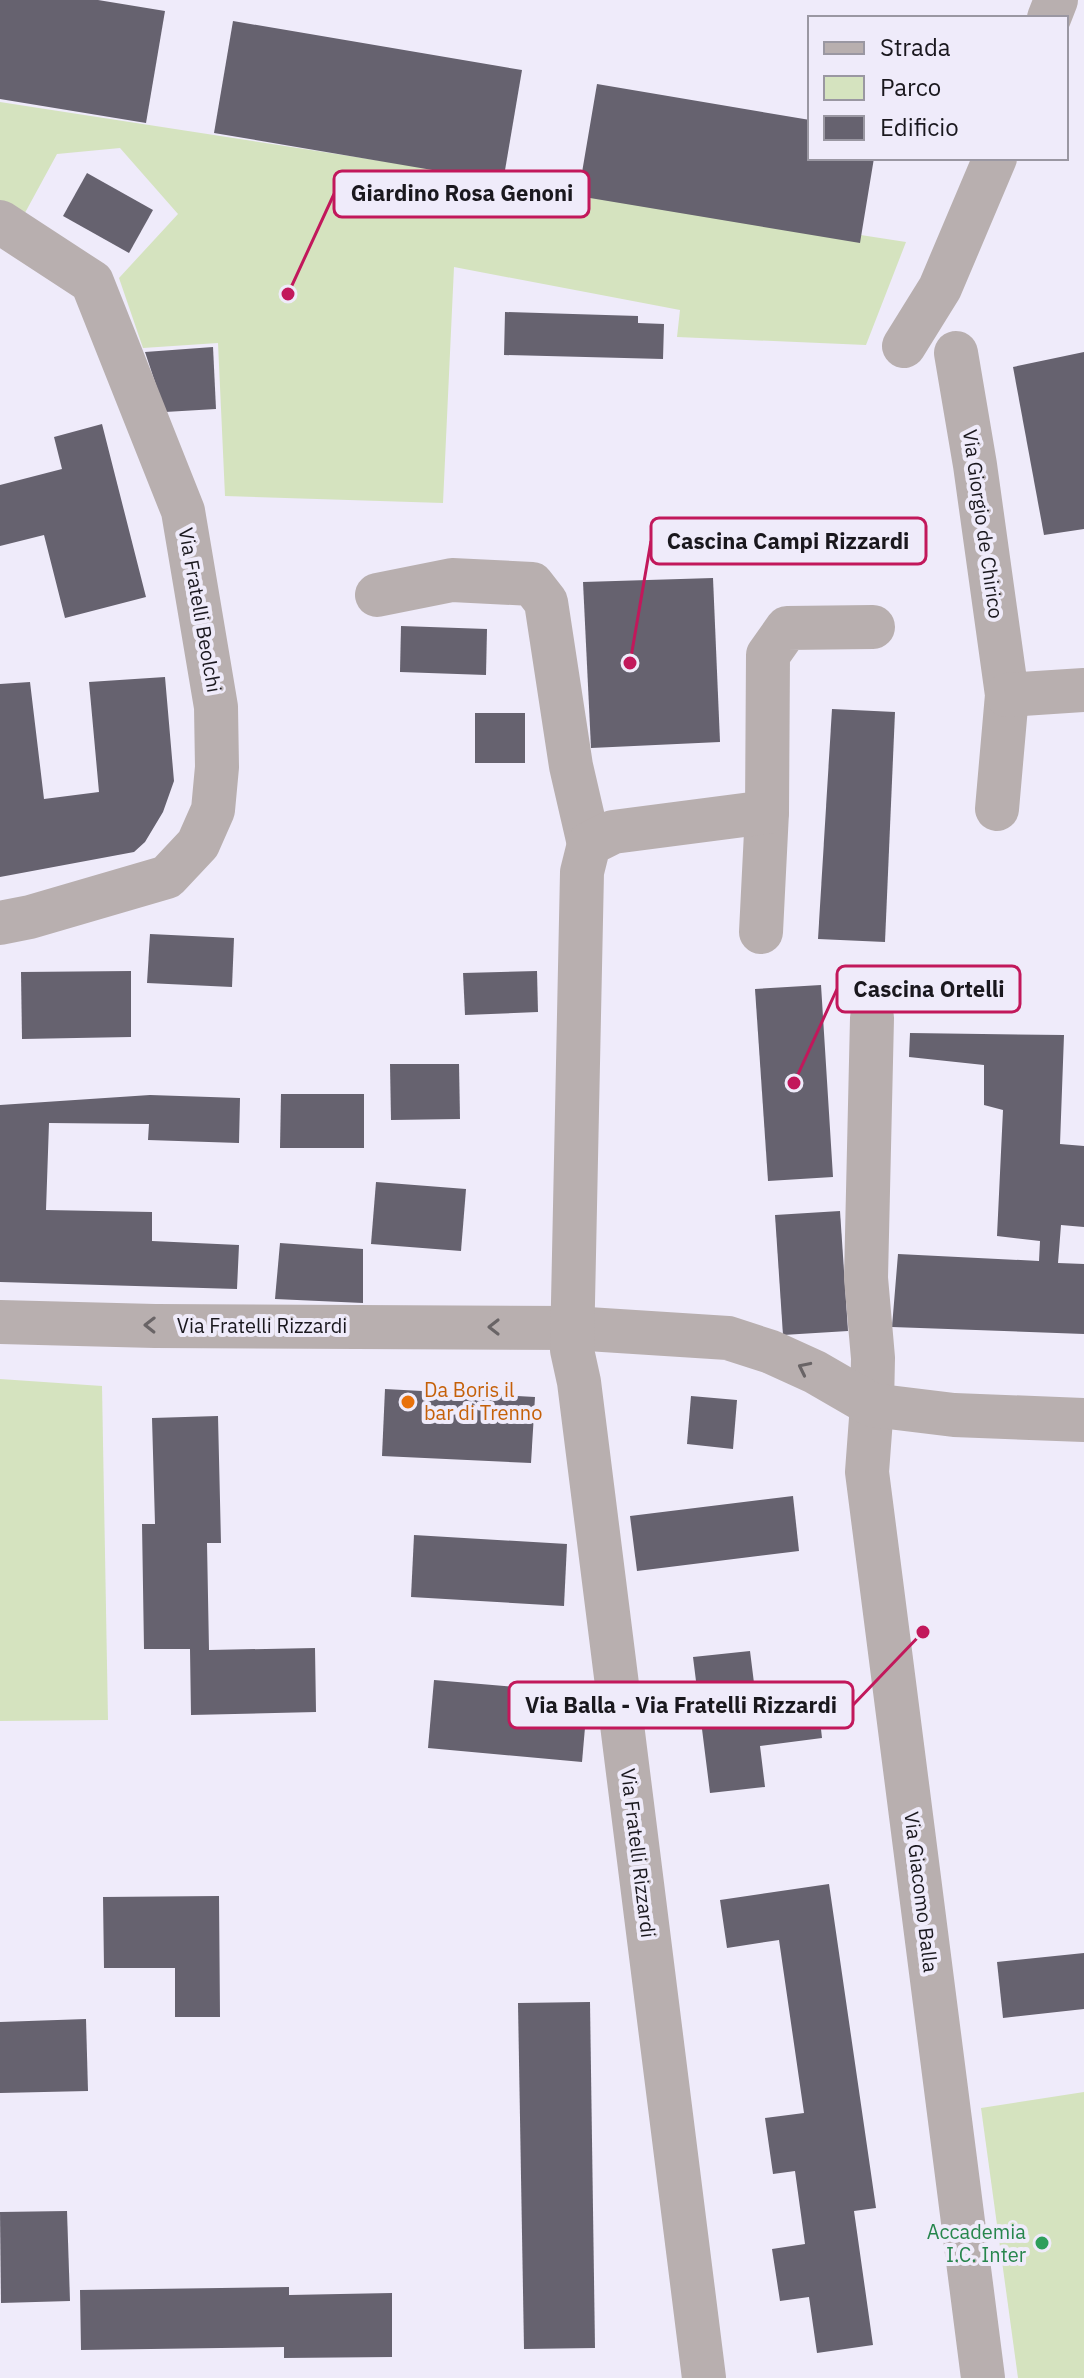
<svg xmlns="http://www.w3.org/2000/svg" width="1084" height="2378" viewBox="0 0 1084 2378" font-family="'IBM Plex Sans',sans-serif">
	<style>
		.green { fill: #d5e3bf }
		.building { fill: #66626f }
		.lines { fill: none; stroke-linecap: round; stroke-linejoin: round }
		.minor { stroke: #b8afaf; stroke-width: 44 }
		.oneway { stroke: #696466 }
		.food-dot { fill: #e8710a; stroke: #efebfa; stroke-width: 3 }
		.leisure-dot { fill: #2e9e5b; stroke: #efebfa; stroke-width: 3 }
		.labels { text-anchor: middle; stroke-width: 8; stroke-linejoin: round; paint-order: stroke }
		.street-label { font-size: 20px; fill: #1a181e; stroke: #efebfa }
		.food-label { font-size: 20px; fill: #c56008; stroke: #efebfa; text-anchor: start }
		.leisure-label { font-size: 20px; fill: #27864d; stroke: #efebfa; text-anchor: end }
		.leader { fill: none; stroke: #c2185b; stroke-width: 3 }
		.callout-dot { fill: #c2185b; stroke: #efebfa; stroke-width: 3 }
		.callout { fill: #efebfa; stroke: #c2185b; stroke-width: 3 }
		.callout-label { font-size: 22px; text-anchor: middle; font-weight: bold; fill: #1a181e }
	</style>
	<rect width="100%" height="100%" fill="#efebfa"/>
	<!-- green -->
	<g class="green">
		<polygon points="0,102 906,242 866,345 677,337 680,310 454,267 443,503 225,496 218,343 143,348 119,278 178,214 120,148 57,154 20,222 0,208"/>
		<polygon points="0,1379 102,1386 108,1720 0,1721"/>
		<polygon points="1084,2092 1084,2378 1018,2378 981,2108"/>
	</g>
	<!-- building -->
	<g class="building">
		<polygon points="0,0 98,0 165,11 146,123 0,99"/>
		<polygon points="233,21 522,70 503,182 214,133"/>
		<polygon points="597,84 810,120 810,158 874,158 860,243 578,196"/>
		<polygon points="87,173 153,210 129,253 63,216"/>
		<polygon points="505,312 638,316 638,323 664,324 663,359 504,355"/>
		<polygon points="213,347 216,409 165,412 145,352"/>
		<polygon points="1084,352 1084,529 1044,535 1013,367"/>
		<polygon points="102,424 146,597 65,618 44,535 0,546 0,485 62,469 54,437"/>
		<polygon points="713,578 720,742 591,748 583,582"/>
		<polygon points="401,626 487,629 486,675 400,672"/>
		<polygon points="165,677 174,781 163,812 145,842 134,852 0,877 0,684 30,682 44,799 99,792 89,682"/>
		<polygon points="832,709 895,712 885,942 818,939"/>
		<rect x="475" y="713" width="50" height="50"/>
		<polygon points="150,934 234,938 232,987 147,983"/>
		<polygon points="131,971 131,1037 22,1039 21,972"/>
		<polygon points="537,971 538,1012 465,1015 463,973"/>
		<polygon points="821,985 833,1177 768,1181 755,989"/>
		<polygon points="910,1033 1064,1035 1060,1144 1084,1146 1084,1227 1061,1225 1058,1263 1084,1264 1084,1334 892,1327 898,1254 1039,1261 1040,1241 997,1236 1003,1110 984,1105 984,1065 909,1057"/>
		<polygon points="390,1064 459,1064 460,1119 391,1120"/>
		<polygon points="281,1094 364,1094 364,1148 280,1148"/>
		<polygon points="150,1095 240,1098 239,1143 148,1140 149,1124 49,1123 46,1210 152,1212 152,1241 239,1245 237,1289 0,1282 0,1105"/>
		<polygon points="376,1182 466,1189 461,1251 371,1244"/>
		<polygon points="840,1211 848,1331 783,1335 775,1215"/>
		<polygon points="280,1243 363,1249 363,1303 275,1299"/>
		<polygon points="385,1389 535,1397 531,1463 382,1456"/>
		<polygon points="691,1396 737,1400 733,1449 687,1444"/>
		<polygon points="218,1416 221,1543 207,1543 209,1650 315,1648 316,1712 191,1715 190,1649 144,1649 142,1524 155,1524 152,1418"/>
		<polygon points="793,1496 799,1551 637,1571 630,1516"/>
		<polygon points="414,1535 567,1544 564,1606 411,1597"/>
		<polygon points="750,1651 755,1691 816,1684 822,1738 760,1746 765,1787 710,1793 693,1657"/>
		<polygon points="434,1680 588,1693 582,1762 428,1748"/>
		<polygon points="829,1884 876,2208 854,2211 873,2345 817,2353 809,2297 780,2301 772,2249 805,2244 795,2171 773,2174 765,2118 804,2113 779,1940 727,1948 720,1900"/>
		<polygon points="219,1896 220,2017 175,2017 175,1968 104,1968 103,1897"/>
		<polygon points="1084,1953 1084,2009 1003,2018 997,1962"/>
		<polygon points="590,2002 595,2348 524,2349 518,2003"/>
		<polygon points="86,2019 88,2091 0,2093 0,2022"/>
		<polygon points="67,2211 70,2301 1,2303 0,2212"/>
		<polygon points="289,2287 289,2295 392,2293 392,2357 284,2358 284,2347 81,2350 80,2290"/>
	</g>
	<g class="lines">
		<!-- minor -->
		<g class="minor">
			<polyline points="1049,18 1056,0"/>
			<polyline points="0,222 92,282 183,511 216,707 217,767 213,810 198,844 167,877 30,917 0,923"/>
			<polyline points="904,346 940,288 995,158"/>
			<polyline points="956,353 975,465 1007,695 997,809"/>
			<polyline points="377,595 452,580 532,584 546,602 571,766 589,844"/>
			<polyline points="1007,695 1084,690"/>
			<polyline points="761,932 767,812"/>
			<polyline points="872,1018 866,1278 873,1358 872,1405 867,1472 983,2378"/>
			<polyline points="0,1322 155,1326 572,1328 728,1338 771,1352 815,1372 872,1405 954,1415 1084,1420"/>
			<polyline points="704,2378 579,1382 572,1350 582,872 589,844 613,832 767,812 768,655 787,628 873,627"/>
		</g>
	</g>
	<!-- one-way arrows -->
	<defs><path id="oneway-chevron" d="M-2-3.5L2.5 0L-2 3.5" fill="none" stroke-width="1.6" stroke-linecap="round" stroke-linejoin="round" transform="scale(2)"/></defs>
	<g class="oneway">
		<use href="#oneway-chevron" transform="translate(150 1325) rotate(-179)"/>
		<use href="#oneway-chevron" transform="translate(494 1327) rotate(-180)"/>
		<use href="#oneway-chevron" transform="translate(804 1368) rotate(-154)"/>
	</g>
	<!-- markers -->
	<circle class="food-dot" cx="408" cy="1402" r="8"/>
	<circle class="leisure-dot" cx="1042" cy="2243" r="8"/>
	<g class="labels">
		<!-- street labels -->
		<g class="street-label">
			<text transform="translate(983 524) rotate(82)" y="7">Via Giorgio de Chirico</text>
			<text transform="translate(200 610) rotate(80)" y="7">Via Fratelli Beolchi</text>
			<text x="262" y="1333">Via Fratelli Rizzardi</text>
			<text transform="translate(638 1853) rotate(83)" y="7">Via Fratelli Rizzardi</text>
			<text transform="translate(921 1892) rotate(83)" y="7">Via Giacomo Balla</text>
		</g>
		<!-- food labels -->
		<g class="food-label">
			<text x="424" y="1397">Da Boris il<tspan x="424" dy="23">bar di Trenno</tspan></text>
		</g>
		<!-- leisure labels -->
		<g class="leisure-label">
			<text x="1026" y="2239">Accademia<tspan x="1026" dy="23">I.C. Inter</tspan></text>
		</g>
	</g>
	<!-- callouts -->
	<path class="leader" d="M288 294L334 194M630 663L651 541M794 1083L837 989M923 1632L853 1705"/>
	<g class="callout-dot">
		<circle cx="288" cy="294" r="8"/>
		<circle cx="630" cy="663" r="8"/>
		<circle cx="794" cy="1083" r="8"/>
		<circle cx="923" cy="1632" r="8"/>
	</g>
	<g class="callout">
		<rect x="334" y="171" width="255" height="46" rx="8"/>
		<rect x="651" y="518" width="275" height="46" rx="8"/>
		<rect x="837" y="966" width="183" height="46" rx="8"/>
		<rect x="509" y="1682" width="344" height="46" rx="8"/>
	</g>
	<g class="callout-label">
		<text x="462" y="201">Giardino Rosa Genoni</text>
		<text x="788" y="549">Cascina Campi Rizzardi</text>
		<text x="929" y="997">Cascina Ortelli</text>
		<text x="681" y="1713">Via Balla - Via Fratelli Rizzardi</text>
	</g>
	<!-- legend -->
	<rect x="808" y="16" width="260" height="144" fill="#efebfa" stroke="#9a97a2" stroke-width="2"/>
	<rect x="824" y="42" width="40" height="12" fill="#b8afaf" stroke="#9a97a2" stroke-width="2"/>
	<text x="880" y="56" font-size="24" fill="#1a181e">Strada</text>
	<rect x="824" y="76" width="40" height="24" fill="#d5e3bf" stroke="#9a97a2" stroke-width="2"/>
	<text x="880" y="96" font-size="24" fill="#1a181e">Parco</text>
	<rect x="824" y="116" width="40" height="24" fill="#66626f" stroke="#9a97a2" stroke-width="2"/>
	<text x="880" y="136" font-size="24" fill="#1a181e">Edificio</text>
</svg>
